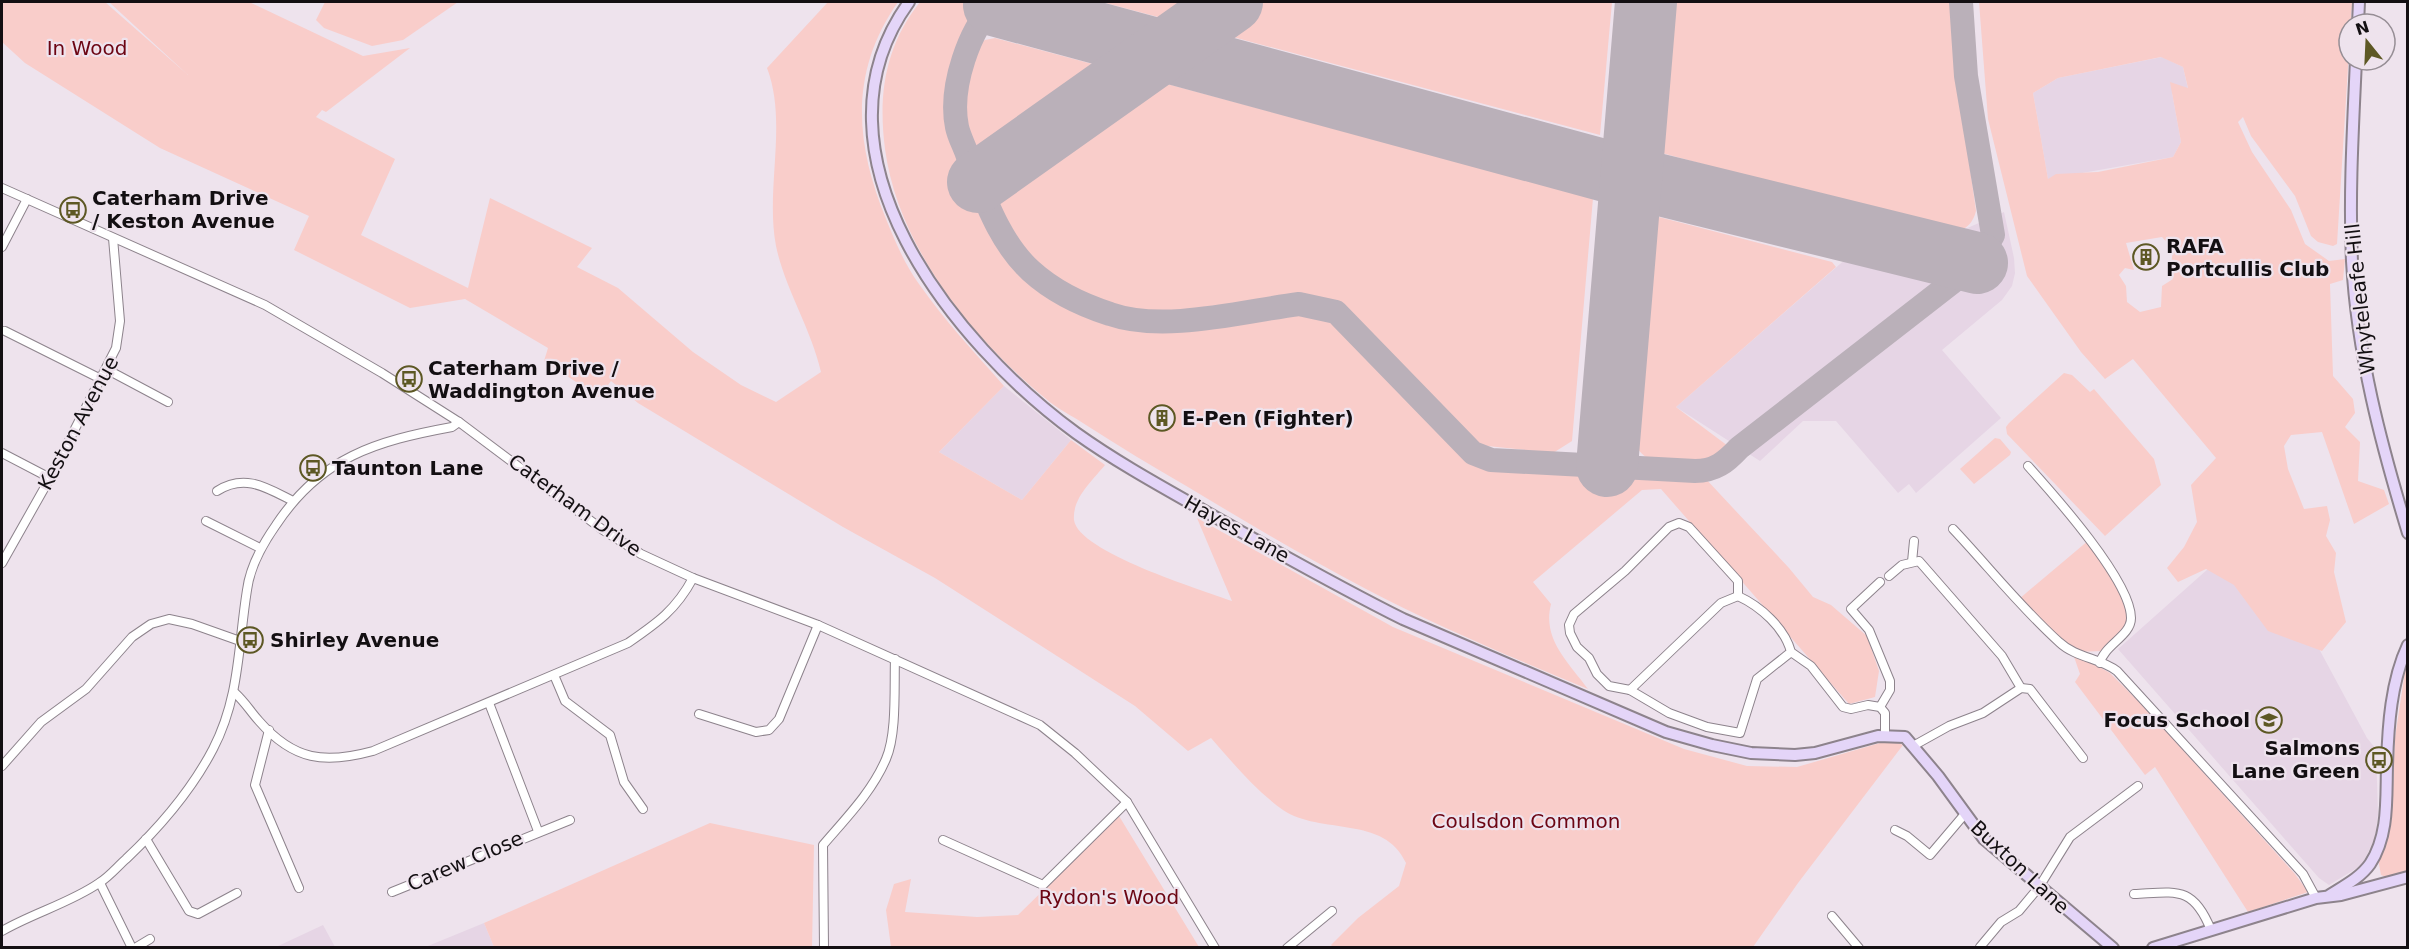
<svg xmlns="http://www.w3.org/2000/svg" width="2409" height="949" viewBox="0 0 2409 949" font-family="'DejaVu Sans',sans-serif">
	<style>
		.built { fill: #e6d5e5 }
		.green { fill: #f9cdca; fill-rule: evenodd }
		.lines { fill: none; stroke-linecap: round; stroke-linejoin: round }
		.taxiway { stroke: #bab0b9; stroke-width: 24 }
		.runway { stroke: #bab0b9; stroke-width: 62 }
		.street-casing { stroke: #8d838c; stroke-width: 10 }
		.secondary-casing { stroke: #8d838c; stroke-width: 14 }
		.street { stroke: #fff; stroke-width: 8 }
		.secondary { stroke: #e4d5f8; stroke-width: 10 }
		.labels { text-anchor: middle; stroke-width: 4.5; stroke-linejoin: round; paint-order: stroke }
		.park-label { font-size: 20px; fill: #6c0513; stroke: #eee3ed }
		.poi-label { font-size: 20px; font-weight: bold; fill: #130f12; stroke: #eee3ed; text-anchor: start }
		.street-label { font-size: 20px; fill: #130f12; stroke: #eee3ed }
	</style>
	<rect width="100%" height="100%" fill="#eee3ed"/>
	<!-- built -->
	<g class="built">
		<polygon points="2162,57 2183,67 2188,89 2172,93 2181,142 2173,157 2048,179 2033,93 2058,78"/>
		<polygon points="2004,212 2014,258 2015,273 2012,286 2002,300 1942,350 2001,418 1916,493 1909,484 1898,493 1836,421 1803,421 1760,461 1676,407 1894,217 1956,233"/>
		<polygon points="1004,386 1071,440 1022,500 939,452"/>
		<polygon points="2254,528 2367,738 2376,749 2378,815 2375,838 2362,865 2329,885 2319,878 2118,649"/>
		<polygon points="484,923 494,947 423,948"/>
		<polygon points="323,925 335,947 276,947"/>
	</g>
	<!-- green -->
	<g class="green">
		<path d="M2 2H105L188 75 109 2H249L363 56 410 48 326 112 322 110 316 117 395 159 361 235 468 288 490 198 592 248 577 267 618 288 693 352 741 385 776 402 821 372C811 328 785 289 776 246 765 188 788 123 767 68L828 2H898C849 72 855 143 886 219 895 241 905 265 919 284 944 320 975 353 1004 386L939 452 1022 500 1071 440 1105 465C1093 480 1072 498 1074 520 1078 552 1202 590 1232 601L1197 518 1393 627 1684 749 1747 766 1797 767 1880 743 1895 741 1903 745 1798 883 1753 947H1333L1331 945 1358 918 1399 886 1406 863C1385 815 1320 835 1283 810 1256 791 1233 763 1211 738L1188 751 1135 706 935 578 843 527 638 403 611 381 599 397 544 361 548 348 465 299 410 308 294 250 309 216 160 148 25 63 2 42Z"/>
		<polygon points="325,2 458,2 403,40 372,46 324,28 316,20"/>
		<path d="M920 2H988C963 34 942 88 951 129 956 150 968 173 976 192 1006 259 1037 296 1109 319 1169 338 1238 319 1298 310L1336 319 1470 458 1490 465 1705 478 1789 568 1813 597 1831 605 1867 636 1879 671 1875 697 1849 704 1661 489 1642 490 1533 582 1551 604C1542 639 1568 662 1588 689 1513 658 1437 626 1366 589 1305 557 1246 522 1188 487 1153 467 1119 446 1086 425 1073 416 1057 409 1045 398 971 337 898 246 885 149 878 95 885 46 920 2Z"/>
		<polygon points="1102,2 1612,2 1600,135"/>
		<path d="M1676 2H1955L1963 118 1976 211C1973 223 1967 228 1956 233L1662 153Z"/>
		<path d="M1979 2H2352L2337 244 2333 246 2318 242 2311 236 2295 196 2251 136 2243 117 2238 122 2252 152 2291 210 2305 244 2329 261 2345 259 2343 280 2330 284 2333 376 2353 399 2355 413 2345 427 2360 442 2358 481 2384 490 2389 504 2354 524 2322 432 2291 435 2284 446 2288 469 2304 509 2327 506 2330 520 2326 536 2336 553 2334 572 2346 622 2322 651 2268 631 2234 585 2206 569 2178 582 2167 568 2184 547 2197 522 2191 485 2216 458 2133 359 2105 379 2081 352 2027 276 1988 119ZM2161 57 2183 67 2188 88 2170 82 2181 142 2173 157 2098 172 2056 174 2048 179 2033 93 2058 78ZM2162 237 2173 249 2170 274 2173 279 2162 286 2161 307 2140 312 2127 302 2126 286 2119 275 2125 268 2134 270 2126 243Z"/>
		<polygon points="995,38 1593,198 1572,441 1553,453 1478,445 1344,305 1297,295 1157,313 1119,309 1087,297 1052,278 1025,253 1012,232 997,206 965,126 966,80 975,47 985,40"/>
		<path d="M1655 216 1832 262 1836 267 1676 407 1728 446 1709 464C1683 463 1644 471 1634 441Z"/>
		<polygon points="2064,373 2072,375 2090,392 2094,389 2154,459 2161,485 2105,536 2007,434 2006,427 2009,423"/>
		<polygon points="1995,438 2000,439 2011,452 2010,455 1974,484 1960,469"/>
		<polygon points="2089,540 2111,569 2131,619 2104,651 2073,652 2110,673 2143,706 2295,874 2308,892 2248,912 2155,767 2145,775 2075,682 2080,674 2072,651 2019,599"/>
		<polygon points="2407,658 2407,871 2386,877 2381,875 2378,859 2387,836 2393,789 2395,738"/>
		<polygon points="1119,816 1199,947 891,947 886,910 894,884 911,879 905,912 977,917 1018,915"/>
		<polygon points="710,823 814,845 812,947 494,947 484,923"/>
	</g>
	<g class="lines">
		<!-- taxiway -->
		<path class="taxiway" d="M997 2C969 28 949 88 957 127 959 137 965 147 968 157 984 196 999 242 1031 271 1053 291 1082 305 1110 314 1164 333 1244 311 1299 304L1336 312 1473 453 1491 460 1695 471C1715 471 1726 462 1739 448L1977 263 1993 235 1966 76 1961 2"/>
		<!-- runway -->
		<g class="runway">
			<polyline points="994,5 1632,178 1977,263"/>
			<polyline points="978,182 1232,2"/>
			<polyline points="1607,466 1646,2"/>
		</g>
		<!-- street casing -->
		<g class="street-casing">
			<g id="street">
				<polyline points="2,188 265,305 382,373 459,422 603,530 641,554 693,578 818,625 1040,725 1075,753 1127,802 1215,948"/>
				<polyline points="2,247 27,199"/>
				<polyline points="5,331 101,379"/>
				<polyline points="106,369 168,402"/>
				<polyline points="2,453 50,478"/>
				<path d="M2028 466C2054 495 2131 581 2131 618 2131 636 2104 645 2100 663"/>
				<path d="M217 491C245 473 267 488 293 501"/>
				<polyline points="206,521 260,548"/>
				<path d="M1953 529C1988 566 2021 608 2059 642 2076 658 2100 658 2117 671L2303 874 2316 898"/>
				<polyline points="1912,562 1914,541"/>
				<polyline points="2,563 50,478 116,348 120,321 113,238"/>
				<polyline points="1889,576 1902,565 1919,561 2002,656 2021,688"/>
				<polyline points="1880,582 1851,609 1869,630 1890,681 1890,690 1880,707"/>
				<path d="M1791 652 1757 679 1740 733 1707 727 1669 713 1630 690 1609 686 1597 674 1589 658 1577 647 1570 633 1569 625 1574 614 1625 571 1669 527 1679 523 1689 527 1738 581V596C1760 606 1785 628 1791 652L1811 666 1843 707 1851 709 1868 705 1880 707 1885 713V735"/>
				<polyline points="554,675 565,701 610,735 624,782 643,809"/>
				<polyline points="1630,690 1721,603 1738,596"/>
				<path d="M235 693C245 702 250 711 259 721 294 761 325 764 373 751L628 643C657 623 676 610 693 578"/>
				<polyline points="489,703 538,831"/>
				<polyline points="699,714 756,732 769,730 779,719 818,625"/>
				<polyline points="269,730 255,785 299,888"/>
				<polyline points="1913,746 1949,726 1983,713 2021,688 2030,689 2083,758"/>
				<polyline points="2,766 41,722 86,689 132,637 151,624 169,619 192,624 240,641"/>
				<polyline points="1895,830 1907,836 1930,855 1964,815"/>
				<polyline points="146,839 189,911 198,914 237,893"/>
				<polyline points="943,840 1043,885 1127,802"/>
				<polyline points="100,883 132,948"/>
				<polyline points="392,892 570,820"/>
				<path d="M2134 894C2176 892 2193 885 2211 930"/>
				<polyline points="1832,916 1859,948"/>
				<path d="M2 931C33 913 70 903 99 883 109 877 118 866 126 859 161 826 191 791 213 749 240 697 238 646 247 590 250 566 262 545 276 525 321 457 376 441 452 427L459 422"/>
				<polyline points="1980,947 2001,922 2019,911 2039,887 2070,837 2138,786"/>
				<polyline points="135,948 150,939"/>
				<path d="M824 948 823 845C846 818 872 792 886 759 897 734 894 687 895 659"/>
				<polyline points="1287,948 1332,911"/>
			</g>
		</g>
		<!-- secondary casing -->
		<g class="secondary-casing">
			<g id="secondary">
				<path d="M909 2C800 153 954 344 1076 433 1118 463 1164 488 1208 513 1273 550 1337 586 1403 619L1666 732 1712 745 1751 753 1795 755 1815 753 1878 736 1905 737 1938 776 1984 839 2113 948"/>
				<polyline points="2358,24 2359,2"/>
				<path d="M2356 60C2353 127 2349 194 2352 261 2357 354 2381 444 2408 533"/>
				<path d="M2330 895C2344 886 2360 878 2370 864 2389 835 2386 799 2387 766 2388 726 2391 681 2408 645"/>
				<polyline points="2153,948 2316,898 2341,895 2408,877"/>
			</g>
		</g>
		<!-- street -->
		<use href="#street" class="street"/>
		<!-- secondary -->
		<use href="#secondary" class="secondary"/>
	</g>
	<!-- icons -->
	<defs>
		<g id="bus-ring" transform="scale(1.35)"><circle r="9.5" fill="#eee3ed" stroke="#5d5824" stroke-width="1.5"/><path d="M-5-6H5V4H4V6H2V4H-2V6H-4V4H-5ZM-3.5-4V0h7V-4ZM-3.5 1.2v1.5H-2V1.2ZM2 1.2v1.5H3.5V1.2Z" fill="#5d5824"/></g>
		<g id="building-ring" transform="scale(1.35)"><circle r="9.5" fill="#eee3ed" stroke="#5d5824" stroke-width="1.5"/><path d="M-4-6H4V6H1V3H-1V6H-4ZM-2.5-4.3h1.7v1.8h-1.7ZM.8-4.3h1.7v1.8H.8ZM-2.5-1h1.7V.8h-1.7ZM.8-1h1.7V.8H.8Z" fill="#5d5824"/></g>
		<g id="school-ring" transform="scale(1.35)"><circle r="9.5" fill="#eee3ed" stroke="#5d5824" stroke-width="1.5"/><path d="M0-5L7-2L0 1L-7-2ZM-4 1L0 2.5L4 1V4Q0 6-4 4Z" fill="#5d5824"/></g>
	</defs>
	<g fill-rule="evenodd">
		<use href="#bus-ring" x="73" y="210"/>
		<use href="#building-ring" x="2146" y="257"/>
		<use href="#bus-ring" x="409" y="379"/>
		<use href="#building-ring" x="1162" y="418"/>
		<use href="#bus-ring" x="313" y="468"/>
		<use href="#bus-ring" x="250" y="640"/>
		<use href="#school-ring" x="2269" y="720"/>
		<use href="#bus-ring" x="2379" y="760"/>
	</g>
	<g class="labels">
		<!-- park labels -->
		<g class="park-label">
			<text x="87" y="55">In Wood</text>
			<text x="1526" y="828">Coulsdon Common</text>
			<text x="1109" y="904">Rydon's Wood</text>
		</g>
		<!-- poi labels -->
		<g class="poi-label">
			<text x="92" y="205">Caterham Drive<tspan x="92" dy="23">/ Keston Avenue</tspan></text>
			<text x="2166" y="253">RAFA<tspan x="2166" dy="23">Portcullis Club</tspan></text>
			<text x="428" y="375">Caterham Drive /<tspan x="428" dy="23">Waddington Avenue</tspan></text>
			<text x="1182" y="425">E-Pen (Fighter)</text>
			<text x="332" y="475">Taunton Lane</text>
			<text x="270" y="647">Shirley Avenue</text>
			<text x="2250" y="727" text-anchor="end">Focus School</text>
			<text x="2360" y="755" text-anchor="end">Salmons<tspan x="2360" dy="23">Lane Green</tspan></text>
		</g>
		<!-- street labels -->
		<g class="street-label">
			<text transform="translate(2360 299) rotate(-96)" y="7">Whyteleafe Hill</text>
			<text transform="translate(78 423) rotate(-62)" y="7">Keston Avenue</text>
			<text transform="translate(575 505) rotate(36)" y="7">Caterham Drive</text>
			<text transform="translate(1237 529) rotate(29)" y="7">Hayes Lane</text>
			<text transform="translate(465 861) rotate(-23)" y="7">Carew Close</text>
			<text transform="translate(2020 867) rotate(43)" y="7">Buxton Lane</text>
		</g>
	</g>
	<!-- border -->
	<rect width="2409" height="949" fill="none" stroke="#130f12" stroke-width="6"/>
	<!-- north arrow -->
	<g transform="translate(2367 42) rotate(342)"><circle r="28" fill="#eee3ed" stroke="#968e95" stroke-width="1.5"/>
	<path d="M0-4.5L10 22L0 15L-10 22Z" fill="#5d5824"/>
	<text y="-9" font-size="16" font-weight="bold" text-anchor="middle" fill="#130f12">N</text>
	</g>
</svg>
